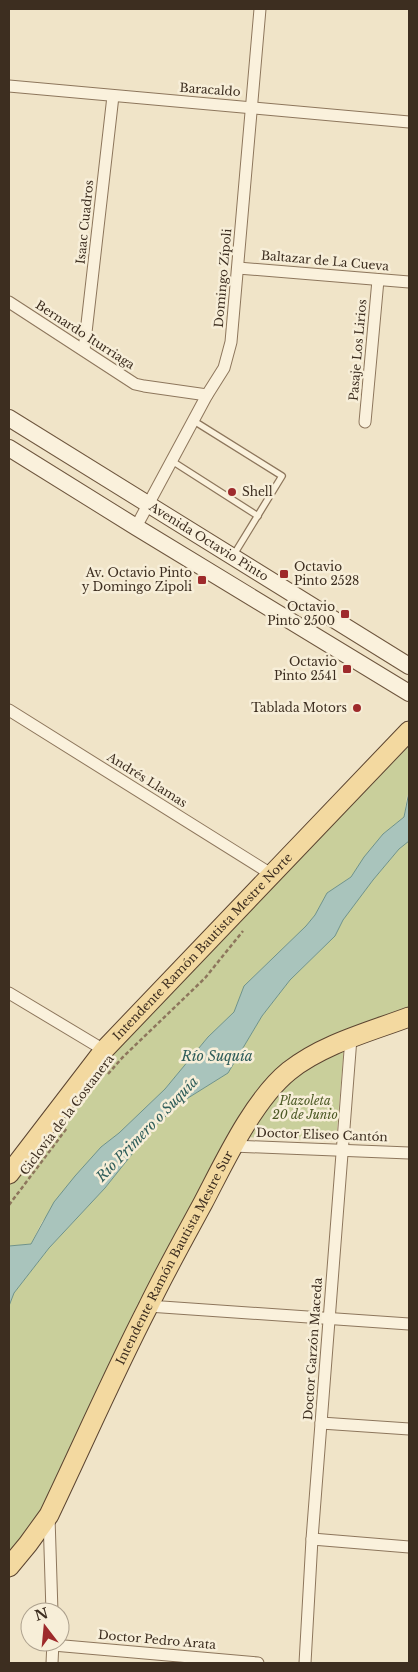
<svg xmlns="http://www.w3.org/2000/svg" width="418" height="1672" viewBox="0 0 418 1672" font-family="'Libre Baskerville',serif">
	<style>
		.green { fill: #c9cf9b }
		.water { fill: #a9c4bc; stroke: #6f938a }
		.lines { fill: none; stroke-linecap: round; stroke-linejoin: round }
		.service-casing { stroke: #8d765c; stroke-width: 8 }
		.minor-casing { stroke: #8d765c; stroke-width: 13 }
		.secondary-casing { stroke: #6f573f; stroke-width: 18 }
		.primary-casing { stroke: #5b4430; stroke-width: 21 }
		.path { stroke: #8d765c; stroke-width: 2.5; stroke-dasharray: 4 2.5; stroke-linecap: butt }
		.service { stroke: #faf1dc; stroke-width: 5.5 }
		.minor { stroke: #faf1dc; stroke-width: 11 }
		.secondary { stroke: #faf1dc; stroke-width: 16 }
		.primary { stroke: #f3d9a0; stroke-width: 19 }
		.poi-dot { fill: #9e2a2b; stroke: #f7eed8; stroke-width: 2 }
		.labels { text-anchor: middle; stroke-width: 5; stroke-linejoin: round; paint-order: stroke }
		.street-label { font-size: 12px; fill: #3d2e20; stroke: #f7eed8 }
		.poi-label { font-size: 12px; fill: #3d2e20; stroke: #f7eed8; text-anchor: end }
		.park-label { font-size: 12px; font-style: italic; fill: #4d5a26; stroke: #f7eed8 }
		.water-label { font-size: 14px; font-style: italic; fill: #2f5d5a; stroke: #f7eed8 }
	</style>
	<rect width="100%" height="100%" fill="#f0e4c8"/>
	<!-- green -->
	<g class="green">
		<polygon points="409,731 409,794 407,796 404,817 383,834 365,857 351,877 327,893 315,915 306,926 244,986 234,1012 208,1037 165,1089 119,1133 101,1147 42,1222 31,1244 9,1246 9,1174 104,1050"/>
		<polygon points="409,841 409,1017 309,1058 253,1113 49,1515 9,1567 9,1306 14,1293 49,1248 105,1188 152,1129 180,1103 228,1073 262,1016 290,980 335,936 343,920 373,880 399,849"/>
		<polygon points="344,1047 336,1141 244,1137 282,1086 308,1066"/>
	</g>
	<!-- water -->
	<polygon class="water" points="409,792 409,841 399,849 373,880 343,920 335,936 290,980 262,1016 228,1073 180,1103 152,1129 105,1188 49,1248 14,1293 9,1306 9,1246 31,1244 54,1202 75,1176 101,1147 119,1133 165,1089 208,1037 234,1012 244,986 306,926 315,915 327,893 351,877 364,857 383,834 404,817"/>
	<g class="lines">
		<!-- service casing -->
		<g class="service-casing">
			<g id="service">
				<polyline points="194,421 282,476 233,556"/>
				<polyline points="172,461 258,516"/>
			</g>
		</g>
		<!-- minor casing -->
		<g class="minor-casing">
			<g id="minor">
				<polyline points="9,86 409,122"/>
				<polyline points="238,268 409,282"/>
				<polyline points="9,302 135,384 144,386 207,395"/>
				<polyline points="84,350 113,96"/>
				<polyline points="365,422 378,280"/>
				<polyline points="136,527 207,395 224,368 231,342 260,9"/>
				<polyline points="9,710 271,874"/>
				<polyline points="9,993 104,1050"/>
				<polyline points="233,1146 409,1153"/>
				<polyline points="148,1306 409,1324"/>
				<polyline points="321,1423 409,1429"/>
				<polyline points="49,1517 52,1612"/>
				<polyline points="312,1539 409,1547"/>
				<polyline points="53,1645 258,1663"/>
				<polyline points="52,1663 53,1642"/>
				<polyline points="305,1663 312,1539 351,1038"/>
			</g>
		</g>
		<!-- secondary casing -->
		<g class="secondary-casing">
			<g id="secondary">
				<path id="s1" d="M9 418 409 666"/>
				<polyline points="9,448 136,527 409,693"/>
			</g>
		</g>
		<!-- primary casing -->
		<g class="primary-casing">
			<g id="primary">
				<path id="s2" d="M9 1174 104 1050 409 731"/>
				<path id="s3" d="M9 1567 28 1544 49 1515C82 1446 113 1375 148 1307 165 1272 184 1238 203 1203 224 1163 253 1100 289 1071 323 1044 369 1032 409 1017"/>
			</g>
		</g>
		<!-- path -->
		<g class="path">
			<polyline points="108,1074 122,1058 205,978 243,931"/>
			<polyline points="9,1205 67,1128"/>
		</g>
		<!-- service -->
		<use href="#service" class="service"/>
		<!-- minor -->
		<use href="#minor" class="minor"/>
		<!-- secondary -->
		<use href="#secondary" class="secondary"/>
		<!-- primary -->
		<use href="#primary" class="primary"/>
	</g>
	<!-- markers -->
	<g class="poi-dot">
		<circle cx="232" cy="492" r="5"/>
		<rect x="279" y="569" width="10" height="10" rx="2.5"/>
		<rect x="197" y="575" width="10" height="10" rx="2.5"/>
		<rect x="340" y="609" width="10" height="10" rx="2.5"/>
		<rect x="342" y="664" width="10" height="10" rx="2.5"/>
		<circle cx="357" cy="708" r="5"/>
	</g>
	<g class="labels">
		<!-- street labels -->
		<g class="street-label">
			<text transform="translate(210 90) rotate(4)" y="4">Baracaldo</text>
			<text transform="translate(85 222) rotate(-84)" y="4">Isaac Cuadros</text>
			<text transform="translate(325 261) rotate(5)" y="4">Baltazar de La Cueva</text>
			<text transform="translate(223 278) rotate(-85)" y="4">Domingo Zípoli</text>
			<text transform="translate(85 335) rotate(33)" y="4">Bernardo Iturriaga</text>
			<text transform="translate(358 350) rotate(-85)" y="4">Pasaje Los Lirios</text>
			<text dy="4" stroke="none"><textPath href="#s1" startOffset="235">Avenida Octavio Pinto</textPath></text>
			<text transform="translate(147 780) rotate(32)" y="4">Andrés Llamas</text>
			<text dy="4" stroke="none"><textPath href="#s2" startOffset="299">Intendente Ramón Bautista Mestre Norte</textPath></text>
			<text transform="translate(67 1115) rotate(-53)" y="4">Ciclovía de la Costanera</text>
			<text transform="translate(322 1135) rotate(2)" y="4">Doctor Eliseo Cantón</text>
			<text dy="4" stroke="none"><textPath href="#s3" startOffset="352">Intendente Ramón Bautista Mestre Sur</textPath></text>
			<text transform="translate(313 1349) rotate(-86)" y="4">Doctor Garzón Maceda</text>
			<text transform="translate(157 1640) rotate(5)" y="4">Doctor Pedro Arata</text>
		</g>
		<!-- poi labels -->
		<g class="poi-label">
			<text x="242" y="496" text-anchor="start">Shell</text>
			<text x="294" y="571" text-anchor="start">Octavio<tspan x="294" dy="14">Pinto 2528</tspan></text>
			<text x="192" y="577">Av. Octavio Pinto<tspan x="192" dy="14">y Domingo Zipoli</tspan></text>
			<text x="335" y="611">Octavio<tspan x="335" dy="14">Pinto 2500</tspan></text>
			<text x="337" y="666">Octavio<tspan x="337" dy="14">Pinto 2541</tspan></text>
			<text x="347" y="712">Tablada Motors</text>
		</g>
		<!-- park labels -->
		<g class="park-label">
			<text x="305" y="1105">Plazoleta<tspan x="305" dy="14">20 de Junio</tspan></text>
		</g>
		<!-- water labels -->
		<g class="water-label">
			<text x="217" y="1061">Río Suquía</text>
			<text transform="translate(147 1129) rotate(-46)" y="5">Río Primero o Suquía</text>
		</g>
	</g>
	<!-- border -->
	<rect width="418" height="1672" fill="none" stroke="#3d2e20" stroke-width="20"/>
	<!-- north arrow -->
	<g transform="translate(45 1627) rotate(344)"><circle r="24" fill="#f7eed8" stroke="#ada18e"/>
	<path d="M0-4L9 19L0 12L-9 19Z" fill="#9e2a2b"/>
	<text y="-8" font-size="14" font-weight="bold" text-anchor="middle" fill="#3d2e20">N</text>
	</g>
</svg>
